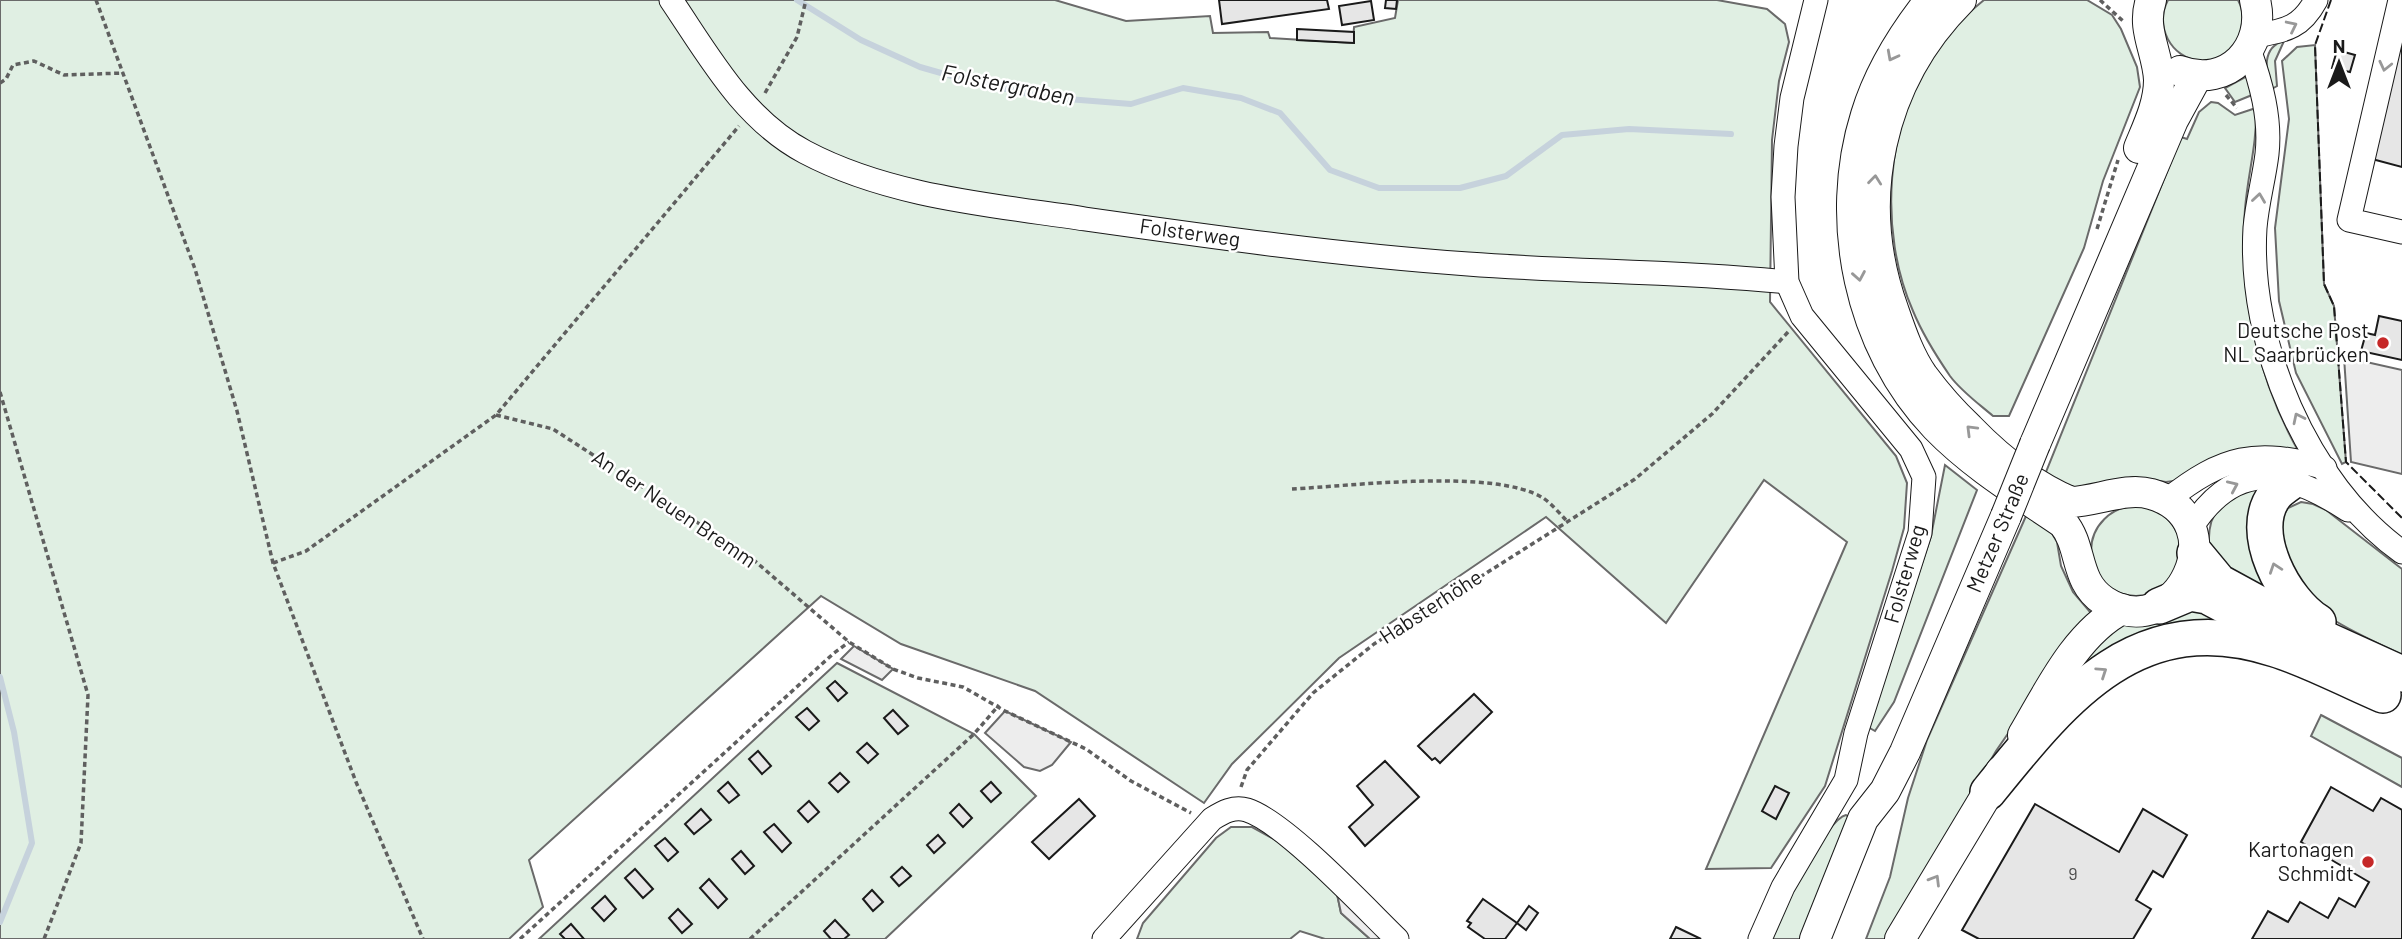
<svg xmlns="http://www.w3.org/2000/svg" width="2402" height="939" viewBox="0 0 2402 939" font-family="Barlow,sans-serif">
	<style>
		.green { fill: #e0efe3; stroke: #6a6a6a; stroke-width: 2 }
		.parking { fill: #ededed; stroke: #6a6a6a; stroke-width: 2 }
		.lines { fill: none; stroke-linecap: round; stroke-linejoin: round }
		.stream { stroke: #c6d2dc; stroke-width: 6 }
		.building { fill: #e6e6e6; stroke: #1a1a1a; stroke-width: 2 }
		.minor-casing { stroke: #1a1a1a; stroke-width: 25 }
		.major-casing { stroke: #1a1a1a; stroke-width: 32 }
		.highway-casing { stroke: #1a1a1a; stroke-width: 38 }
		.path { stroke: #5f5f5f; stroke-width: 3.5; stroke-dasharray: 5 3.5; stroke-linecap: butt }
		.minor { stroke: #fff; stroke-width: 23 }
		.major { stroke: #fff; stroke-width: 30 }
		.highway { stroke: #fff; stroke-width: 35 }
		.major-bridge-casing { stroke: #1a1a1a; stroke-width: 32; stroke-linecap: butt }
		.major-bridge { stroke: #fff; stroke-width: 30 }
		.fence { stroke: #1a1a1a; stroke-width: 2; stroke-dasharray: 9 3.5; stroke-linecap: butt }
		.oneway { stroke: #989898 }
		.poi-dot { fill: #c62828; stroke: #fff; stroke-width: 2.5 }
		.labels { text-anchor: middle; stroke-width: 5; stroke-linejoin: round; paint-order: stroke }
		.number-label { font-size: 18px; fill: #4d4d4d }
		.street-label { font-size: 21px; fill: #1a1a1a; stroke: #fff }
		.poi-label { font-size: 21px; fill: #1a1a1a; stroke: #fff; text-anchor: end }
		.water-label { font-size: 23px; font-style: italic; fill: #1a1a1a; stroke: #fff }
	</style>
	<rect width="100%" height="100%" fill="#fff"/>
	<!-- green -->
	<g class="green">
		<polygon points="0,0 1055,0 1126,21 1210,16 1213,33 1268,32 1270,38 1353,43 1354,27 1395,18 1398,0 1717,0 1767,9 1785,24 1789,42 1779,81 1772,140 1770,302 1896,456 1907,483 1904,528 1892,571 1825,786 1771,868 1706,869 1847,542 1764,480 1666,623 1546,517 1339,658 1232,764 1204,803 1035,691 901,644 821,596 529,860 543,907 509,939 0,939"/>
		<path d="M1984 0H2087L2112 15 2121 29 2137 67 2140 87 2103 181 2084 248 2009 416H1993C1979 404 1961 391 1950 376 1937 357 1922 333 1913 311 1878 232 1885 122 1935 50 1949 30 1965 15 1984 0Z"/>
		<path d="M2168 0H2238C2252 26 2233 64 2200 61 2171 58 2154 26 2168 0Z"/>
		<path d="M2284 41 2275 61 2277 86 2270 90C2266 72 2261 47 2284 41Z"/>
		<polygon points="2315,45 2324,284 2334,306 2346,462 2342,464 2296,373 2279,301 2275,228 2289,119 2282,61 2297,47"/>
		<polygon points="2249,75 2252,95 2235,102 2225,88"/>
		<path d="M2211 102 2218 103 2235 115 2256 108C2257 146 2248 172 2245 209 2238 292 2258 381 2300 454L2182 480 2166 482 2133 477 2079 491 2044 477 2181 137 2187 139 2199 112Z"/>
		<polygon points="1945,465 1977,490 1894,702 1875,731 1868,727 1931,536"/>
		<path d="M2267 484 2284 607 2238 579 2209 547C2206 502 2231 498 2267 484Z"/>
		<path d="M2301 502 2313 504 2326 510 2402 569V655C2361 634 2310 617 2288 573 2281 559 2283 535 2281 519L2288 508Z"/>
		<circle cx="2136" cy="551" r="45"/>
		<polygon points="2026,516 2050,530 2057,542 2061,566 2073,592 2091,613 1996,751 1888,939 1866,939 1890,877 1908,798 1927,740"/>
		<polygon points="2191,603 2266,633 2071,681 2108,625"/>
		<polygon points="837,663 974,734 1036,796 885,939 539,939"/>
		<polygon points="2321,715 2402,758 2402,787 2311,736"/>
		<path d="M1846 815 1853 820 1808 939H1770C1780 916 1825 820 1846 815Z"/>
		<polygon points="1231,827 1252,827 1281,843 1337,894 1341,913 1370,939 1325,939 1300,931 1290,939 1137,939 1143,923 1216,838"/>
	</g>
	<!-- parking -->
	<g class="parking">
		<polygon points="2344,357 2402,370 2402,474 2351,462"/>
		<polygon points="854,646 893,669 882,680 841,659"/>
		<polygon points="1005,711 1071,742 1052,765 1040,771 1024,767 985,733"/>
		<polygon points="1337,894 1397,939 1370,939 1341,913"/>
	</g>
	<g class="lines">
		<!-- stream -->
		<g class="stream">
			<polyline points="797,0 861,40 920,67 962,79 1042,97 1131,104 1183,88 1241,98 1280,113 1330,170 1379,188 1460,188 1506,176 1562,135 1629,129 1731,134"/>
			<polyline points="0,677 14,732 32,843 0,922"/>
		</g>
	</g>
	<!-- building -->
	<g class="building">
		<polygon points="1219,0 1327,0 1329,9 1222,24"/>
		<polygon points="1386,0 1397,0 1396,9 1385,8"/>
		<polygon points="1371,1 1374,20 1342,25 1339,6"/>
		<polygon points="1297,29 1354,32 1354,43 1297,40"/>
		<polygon points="2402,35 2402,167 2372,159"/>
		<polygon points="2337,50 2355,55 2350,72 2332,68"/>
		<polygon points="2379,316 2402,321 2402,360 2361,351 2366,333 2375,335"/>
		<polygon points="835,681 847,693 838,701 827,688"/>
		<polygon points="1474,694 1492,712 1440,763 1435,758 1432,760 1418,746"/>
		<polygon points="807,708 819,721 809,730 796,717"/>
		<polygon points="893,710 908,726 898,734 884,718"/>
		<polygon points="867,743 878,754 868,763 857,752"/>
		<polygon points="758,751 771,766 762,774 749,759"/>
		<polygon points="1385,761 1419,797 1365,846 1349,827 1373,805 1357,786"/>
		<polygon points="840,773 849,782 838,792 829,783"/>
		<polygon points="728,782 739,795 729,803 718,791"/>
		<polygon points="991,782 1001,793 991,802 981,791"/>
		<polygon points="1775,786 1789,793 1776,819 1762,811"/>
		<polygon points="2331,787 2373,811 2381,798 2402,810 2402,939 2252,939 2268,911 2288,922 2300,902 2328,918 2339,898 2355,907 2369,882 2301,842"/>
		<polygon points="1079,799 1095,816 1049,859 1032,842"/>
		<polygon points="809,801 819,812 808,822 798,811"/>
		<polygon points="959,804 972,818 963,827 950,813"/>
		<polygon points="2035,804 2119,852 2143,809 2187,835 2163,877 2153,871 2136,900 2151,909 2133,939 1979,939 1962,930"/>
		<polygon points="701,809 711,820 694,834 685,824"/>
		<polygon points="774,824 791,843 782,852 764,832"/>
		<polygon points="938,835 945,843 934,853 927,845"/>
		<polygon points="665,838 678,852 668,861 655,846"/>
		<polygon points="741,851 754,866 745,874 732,859"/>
		<polygon points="902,867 911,876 899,886 891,877"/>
		<polygon points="635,869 653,889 643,898 625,878"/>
		<polygon points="709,879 727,899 718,908 700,888"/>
		<polygon points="872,890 883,902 873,911 863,899"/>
		<polygon points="605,896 616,909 604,921 592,908"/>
		<polygon points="1483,899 1517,923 1505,939 1485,939 1468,927 1471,923 1467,921"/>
		<polygon points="1529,906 1538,913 1526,930 1517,923"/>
		<polygon points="678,909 692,924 682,933 669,918"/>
		<polygon points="835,920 849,935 844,939 831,939 824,931"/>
		<polygon points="571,924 584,939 565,939 560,934"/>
		<polygon points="1676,927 1701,939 1670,939"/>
	</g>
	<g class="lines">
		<!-- minor casing -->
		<g class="minor-casing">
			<g id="minor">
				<path d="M671 0C709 56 743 119 805 152 890 197 992 205 1085 219 1212 237 1340 255 1468 264 1574 272 1681 271 1787 282"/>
				<polyline points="2400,0 2349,220 2402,232"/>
				<path d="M2256 36C2286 30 2301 28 2316 0"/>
				<path d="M2249 49C2261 83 2271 118 2267 154 2264 179 2257 203 2255 228 2248 343 2307 484 2402 552"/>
				<path d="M2167 500C2223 456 2256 448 2325 468"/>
				<path d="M2191 528C2235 459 2286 469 2348 510"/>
				<path d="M1104 939 1212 819C1223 812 1234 806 1247 810 1285 822 1366 909 1397 939"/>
				<polyline points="1760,939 1783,887 1846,780 1856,733 1920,533 1924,477 1911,449 1802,316 1787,282 1783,197 1786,146 1792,98 1816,0"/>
			</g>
		</g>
		<!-- major casing -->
		<g class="major-casing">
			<g id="major">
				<path d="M1930 0C1903 34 1879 72 1866 115 1833 220 1859 347 1936 427 1974 466 2019 493 2063 523 2083 547 2074 581 2104 601 2177 649 2239 519 2151 494 2126 487 2097 501 2071 502 2033 486 1998 458 1969 428 1952 412 1937 395 1923 376 1909 356 1901 332 1893 309 1854 200 1879 82 1961 0"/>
				<path d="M2180 71C2228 89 2267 47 2255 0"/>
				<path d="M2139 148C2148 126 2159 104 2159 80 2158 52 2141 29 2151 0"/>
				<polyline points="2035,444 2173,120 2197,76"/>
				<path d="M2023 735C2049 691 2076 633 2122 609"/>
				<polyline points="1815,939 1863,819 1885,791 1905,752 2006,516"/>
				<polyline points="1900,939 2001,771"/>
			</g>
		</g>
		<!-- highway casing -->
		<g class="highway-casing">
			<g id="highway">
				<path d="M2292 481C2287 485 2279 490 2275 495 2246 532 2285 602 2318 622"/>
				<polyline points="2195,553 2219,582 2316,635 2402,674"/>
				<polyline points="2159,606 2190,593 2207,596 2292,641"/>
				<path d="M1988 792C2064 698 2138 604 2275 649 2311 660 2347 680 2383 695"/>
			</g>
		</g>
		<!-- path -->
		<g class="path">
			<polyline points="96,0 195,269 237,411 273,563 356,782 423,939"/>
			<polyline points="2100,0 2123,21"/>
			<polyline points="0,83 6,79 13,65 34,61 64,75 123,73"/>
			<polyline points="765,93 797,37 806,0"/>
			<polyline points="2226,95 2237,108"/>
			<polyline points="2097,229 2118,160"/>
			<polyline points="0,392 88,695 81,843 44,939"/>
			<polyline points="496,415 553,429 749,556 849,642 893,669 918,678 963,687 1005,711 1086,749 1131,781 1191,813"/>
			<path d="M1292 489C1350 486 1495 468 1543 498 1551 503 1559 513 1566 520"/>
			<polyline points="273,563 306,551 496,415 739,126"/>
			<polyline points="1241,787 1247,770 1313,693 1374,644 1635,479 1712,414 1789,331"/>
			<polyline points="520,939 834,653 849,642"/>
			<polyline points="750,939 974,734 999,705"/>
		</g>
		<!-- minor -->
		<use href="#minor" class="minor"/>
		<!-- major -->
		<use href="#major" class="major"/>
		<!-- highway -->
		<use href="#highway" class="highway"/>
		<!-- major-bridge casing -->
		<g class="major-bridge-casing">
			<polyline id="major-bridge" points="2006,516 2035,444"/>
		</g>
		<!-- major-bridge -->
		<use href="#major-bridge" class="major-bridge"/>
		<!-- fence -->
		<polyline class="fence" points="2331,0 2315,45 2324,284 2334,306 2346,462 2402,518"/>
	</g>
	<!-- one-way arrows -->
	<defs><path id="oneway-chevron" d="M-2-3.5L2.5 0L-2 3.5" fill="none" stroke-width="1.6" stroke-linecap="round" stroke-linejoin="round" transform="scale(1.75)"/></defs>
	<g class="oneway">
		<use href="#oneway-chevron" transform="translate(2292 26) rotate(-26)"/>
		<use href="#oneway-chevron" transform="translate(1892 56) rotate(118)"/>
		<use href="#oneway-chevron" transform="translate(2385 66) rotate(103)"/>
		<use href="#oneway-chevron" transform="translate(1875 180) rotate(-84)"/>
		<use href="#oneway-chevron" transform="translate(2259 198) rotate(-82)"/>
		<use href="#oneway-chevron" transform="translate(1859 276) rotate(80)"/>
		<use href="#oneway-chevron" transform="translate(2298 418) rotate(-116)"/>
		<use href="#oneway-chevron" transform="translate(1971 430) rotate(-135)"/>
		<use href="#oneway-chevron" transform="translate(2233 486) rotate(-24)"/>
		<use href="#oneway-chevron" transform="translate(2275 568) rotate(-109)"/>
		<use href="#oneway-chevron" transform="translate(2102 672) rotate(-34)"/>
		<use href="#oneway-chevron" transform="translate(1935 880) rotate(-59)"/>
	</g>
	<!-- markers -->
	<g class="poi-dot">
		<circle cx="2383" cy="343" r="7"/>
		<circle cx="2368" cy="862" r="7"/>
	</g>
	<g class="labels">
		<!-- number labels -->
		<g class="number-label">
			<text x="2073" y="880">9</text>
		</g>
		<!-- street labels -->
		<g class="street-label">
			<text transform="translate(1190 233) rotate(8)" y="7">Folsterweg</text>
			<text transform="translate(674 509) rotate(34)" y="7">An der Neuen Bremm</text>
			<text transform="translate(1998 533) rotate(-67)" y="7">Metzer Straße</text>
			<text transform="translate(1905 574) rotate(-74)" y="7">Folsterweg</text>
			<text transform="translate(1431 607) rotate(-33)" y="7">Habsterhöhe</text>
		</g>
		<!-- poi labels -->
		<g class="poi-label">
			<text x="2369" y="338">Deutsche Post<tspan x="2369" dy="24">NL Saarbrücken</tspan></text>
			<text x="2354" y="857">Kartonagen<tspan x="2354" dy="24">Schmidt</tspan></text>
		</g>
		<!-- water labels -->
		<g class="water-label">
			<text transform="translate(1008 85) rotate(11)" y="8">Folstergraben</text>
		</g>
	</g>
	<!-- north arrow -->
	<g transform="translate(2339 63)" stroke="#ffffff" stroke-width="5" paint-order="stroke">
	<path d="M0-5L12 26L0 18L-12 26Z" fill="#1a1a1a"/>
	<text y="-10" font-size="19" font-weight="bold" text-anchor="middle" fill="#1a1a1a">N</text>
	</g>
</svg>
